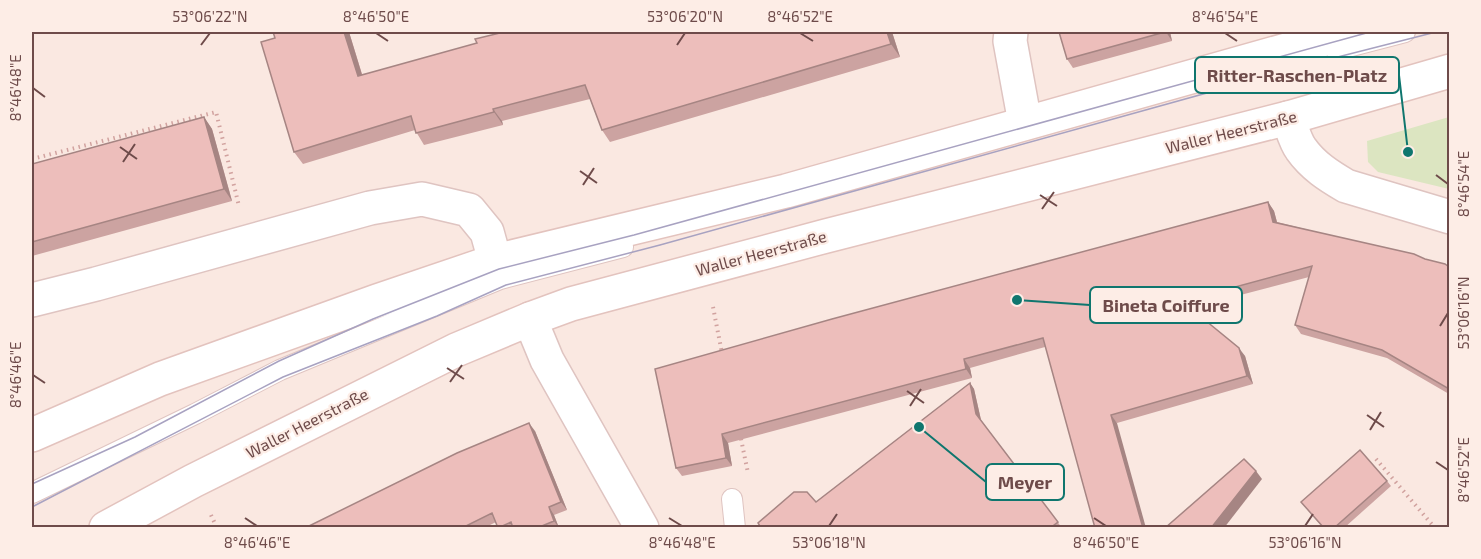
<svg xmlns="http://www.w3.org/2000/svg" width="1481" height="559" viewBox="0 0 1481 559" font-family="'Exo 2',sans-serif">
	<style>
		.green { fill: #dce5c1 }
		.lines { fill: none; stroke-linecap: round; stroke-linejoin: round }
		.service-casing { stroke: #dfc4c1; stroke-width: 22 }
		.minor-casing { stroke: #dfc4c1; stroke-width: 36 }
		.secondary-casing { stroke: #e3c3be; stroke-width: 36 }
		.path { stroke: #d1a29f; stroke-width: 4; stroke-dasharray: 1.5 4.5; stroke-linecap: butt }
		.service { stroke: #fff; stroke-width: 20 }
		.minor { stroke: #fff; stroke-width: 33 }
		.secondary { stroke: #fff; stroke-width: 33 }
		.tram { stroke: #a8a2c1; stroke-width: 1.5 }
		.wall { fill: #cca3a1 }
		.shaded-wall { fill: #a68583 }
		.building { fill: #edbebb; stroke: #a68583; stroke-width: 1.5 }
		.ticks { fill: none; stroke: #6e4b4a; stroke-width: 2 }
		.labels { text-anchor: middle; stroke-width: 4.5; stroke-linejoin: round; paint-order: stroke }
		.street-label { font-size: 16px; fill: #6e4b4a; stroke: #fdede6 }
		.leader { fill: none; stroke: #0f766e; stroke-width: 2 }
		.callout-dot { fill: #0f766e; stroke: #fdede6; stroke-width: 2 }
		.callout { fill: #fdede6; stroke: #0f766e; stroke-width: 2 }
		.callout-label { font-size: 18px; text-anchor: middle; font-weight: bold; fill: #6e4b4a }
		.neatline { fill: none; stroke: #6e4b4a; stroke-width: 2 }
		.ticks-label { font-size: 15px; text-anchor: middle; fill: #6e4b4a }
	</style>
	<rect width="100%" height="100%" fill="#fae8e1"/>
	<!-- green -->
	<polygon class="green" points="1449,117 1449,189 1378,172 1368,162 1367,141"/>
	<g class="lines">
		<!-- service casing -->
		<g class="service-casing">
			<g id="service">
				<polyline points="1336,50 1405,32"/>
				<polyline points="32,493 195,414 280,370 500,279 623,247"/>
				<polyline points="732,499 735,528"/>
			</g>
		</g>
		<!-- minor casing -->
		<g class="minor-casing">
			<g id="minor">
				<polyline points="1011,32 1010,41 1025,123"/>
				<path d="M1288 118C1292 128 1295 141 1301 149 1313 166 1329 176 1346 186L1450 217"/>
				<polyline points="32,300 96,284 370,208 422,199 469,210 487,232 495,261"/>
				<polyline points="530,319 547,360 642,528"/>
			</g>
		</g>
		<!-- secondary casing -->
		<g class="secondary-casing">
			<g id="secondary">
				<polyline points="32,435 160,379 377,301 495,261 786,191 1350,32"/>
				<polyline points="106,528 193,481 456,350 530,319 571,304 826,236 1288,118 1450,71"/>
			</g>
		</g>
		<!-- path -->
		<g class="path">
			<polyline points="32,159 216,112 239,206"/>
			<polyline points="713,307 722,353"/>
			<polyline points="741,439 748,473"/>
			<polyline points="1376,459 1435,528"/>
			<polyline points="211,515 217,528"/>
		</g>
		<!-- service -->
		<use href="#service" class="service"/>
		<!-- minor -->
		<use href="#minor" class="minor"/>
		<!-- secondary -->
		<use href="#secondary" class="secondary"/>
		<!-- tram -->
		<g class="tram">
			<polyline points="32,484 135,437 279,361 373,319 499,269 634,235 1370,32"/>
			<polyline points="32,507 283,377 437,316 506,285 660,245 1322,61 1436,32"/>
		</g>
	</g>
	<!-- wall -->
	<g class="wall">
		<polygon points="349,32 362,74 892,32 900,57 610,142 602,130 590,99 502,121 503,125 424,145 415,130 303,164 294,152"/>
		<polygon points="1059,32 1170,32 1172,41 1073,68 1067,59"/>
		<polygon points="204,117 212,129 232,201 32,256 32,164"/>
		<polygon points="1268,202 1274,211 1277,222 1425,259 1449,267 1449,394 1387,358 1301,334 1295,325 1309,277 1229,298 1234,315 1180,300 1245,356 1253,384 1117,423 1045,347 970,368 972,378 728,443 732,466 682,476 676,468 655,369"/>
		<polygon points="970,383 974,389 981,420 1062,528 761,528 758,523 816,502"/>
		<polygon points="535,431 567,510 554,515 559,528 498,528 496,522 484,528 305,528"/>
		<polygon points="1387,481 1391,486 1344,528 1323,528 1301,502"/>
	</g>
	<!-- shaded-wall -->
	<g class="shaded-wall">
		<polygon points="344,32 349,32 366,88 358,76"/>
		<polygon points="887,32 892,32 900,57 891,44"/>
		<polygon points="1166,32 1170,32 1172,41"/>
		<polygon points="493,109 502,121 503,125 494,112"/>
		<polygon points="204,117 212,129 232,201 224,189"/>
		<polygon points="1268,202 1274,211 1279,230 1273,222"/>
		<polygon points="1224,290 1229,298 1234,315 1228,307"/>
		<polygon points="1239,348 1245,356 1253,384 1247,376"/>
		<polygon points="964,359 970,368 972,378 966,369"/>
		<polygon points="970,383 974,389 981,420 976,414"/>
		<polygon points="1111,415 1117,423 1146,528 1143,528"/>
		<polygon points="529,423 535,431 567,510 561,502"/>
		<polygon points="722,434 728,443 732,466 726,458"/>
		<polygon points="1256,471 1262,479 1224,528 1211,528"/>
		<polygon points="549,507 554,515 559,528 554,521"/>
	</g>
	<!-- building -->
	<g class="building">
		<polygon points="273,32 344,32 358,76 477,43 475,39 504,32 887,32 891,44 602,130 585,85 493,109 494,112 416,133 411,116 294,152 261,42 275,38"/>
		<polygon points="1059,32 1165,32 1067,59"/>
		<polygon points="204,117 224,189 32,242 32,164"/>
		<polygon points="1268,202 1273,222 1414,254 1425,259 1445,264 1449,267 1449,389 1382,350 1295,325 1312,266 1224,290 1228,307 1167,289 1239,348 1247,376 1111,415 1143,528 1095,528 1043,338 964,359 966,369 722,434 726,458 676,468 655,369 832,319"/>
		<polygon points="970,383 976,414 1058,522 1050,528 761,528 758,523 794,492 807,492 816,502"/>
		<polygon points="529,423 561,502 549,507 554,521 537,528 513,528 511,522 498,528 492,513 462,528 305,528 457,453"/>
		<polygon points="1360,450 1387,481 1334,528 1324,528 1301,502"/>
		<polygon points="1244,459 1256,471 1211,528 1165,528"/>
	</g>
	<!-- ticks -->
	<path class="ticks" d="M376 33 388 41M800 33 813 41M1225 33 1237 41M201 45 210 33M677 45 685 33M33 88 45 97M120 147 137 159M123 162 135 144M580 171 597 183M1436 175 1448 184M583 185 594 168M1040 195 1057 206M1042 209 1054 192M1440 326 1448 313M447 368 464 379M33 375 45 383M450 382 462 365M907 391 924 403M910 406 921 389M1367 415 1384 427M1370 430 1381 412M1436 462 1448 470M245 518 257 526M669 518 682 526M1094 518 1106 526M829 526 837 514M1305 526 1313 514"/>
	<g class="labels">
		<!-- street labels -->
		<g class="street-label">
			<text transform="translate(1231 132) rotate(-14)" y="6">Waller Heerstraße</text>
			<text transform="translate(761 253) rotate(-15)" y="6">Waller Heerstraße</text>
			<text transform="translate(307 423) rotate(-27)" y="6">Waller Heerstraße</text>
		</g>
	</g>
	<!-- callouts -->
	<path class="leader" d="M1408 152L1399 75M1017 300L1090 305M919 427L986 482"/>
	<g class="callout-dot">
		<circle cx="1408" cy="152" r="6"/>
		<circle cx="1017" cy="300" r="6"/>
		<circle cx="919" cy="427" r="6"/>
	</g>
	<g class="callout">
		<rect x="1195" y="57" width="204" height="36" rx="6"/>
		<rect x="1090" y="287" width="152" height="36" rx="6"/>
		<rect x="986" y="464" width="78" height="36" rx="6"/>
	</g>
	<g class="callout-label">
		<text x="1297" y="82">Ritter-Raschen-Platz</text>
		<text x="1166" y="312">Bineta Coiffure</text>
		<text x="1025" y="489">Meyer</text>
	</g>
	<!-- border -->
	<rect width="1481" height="559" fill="none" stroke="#fdede6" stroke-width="66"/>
	<rect x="33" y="33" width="1415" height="493" class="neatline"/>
	<g class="ticks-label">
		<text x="210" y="22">53°06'22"N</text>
		<text x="376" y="22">8°46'50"E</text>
		<text x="685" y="22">53°06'20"N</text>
		<text x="800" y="22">8°46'52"E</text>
		<text x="1225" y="22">8°46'54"E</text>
		<text transform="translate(16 88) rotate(-90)" y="5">8°46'48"E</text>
		<text transform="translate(1464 184) rotate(-90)" y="5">8°46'54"E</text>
		<text transform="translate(1464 313) rotate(-90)" y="5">53°06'16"N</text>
		<text transform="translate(16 375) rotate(-90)" y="5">8°46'46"E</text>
		<text transform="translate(1464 470) rotate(-90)" y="5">8°46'52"E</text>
		<text x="257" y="548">8°46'46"E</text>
		<text x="682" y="548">8°46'48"E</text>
		<text x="829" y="548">53°06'18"N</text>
		<text x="1106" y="548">8°46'50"E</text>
		<text x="1305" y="548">53°06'16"N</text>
	</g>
</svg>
